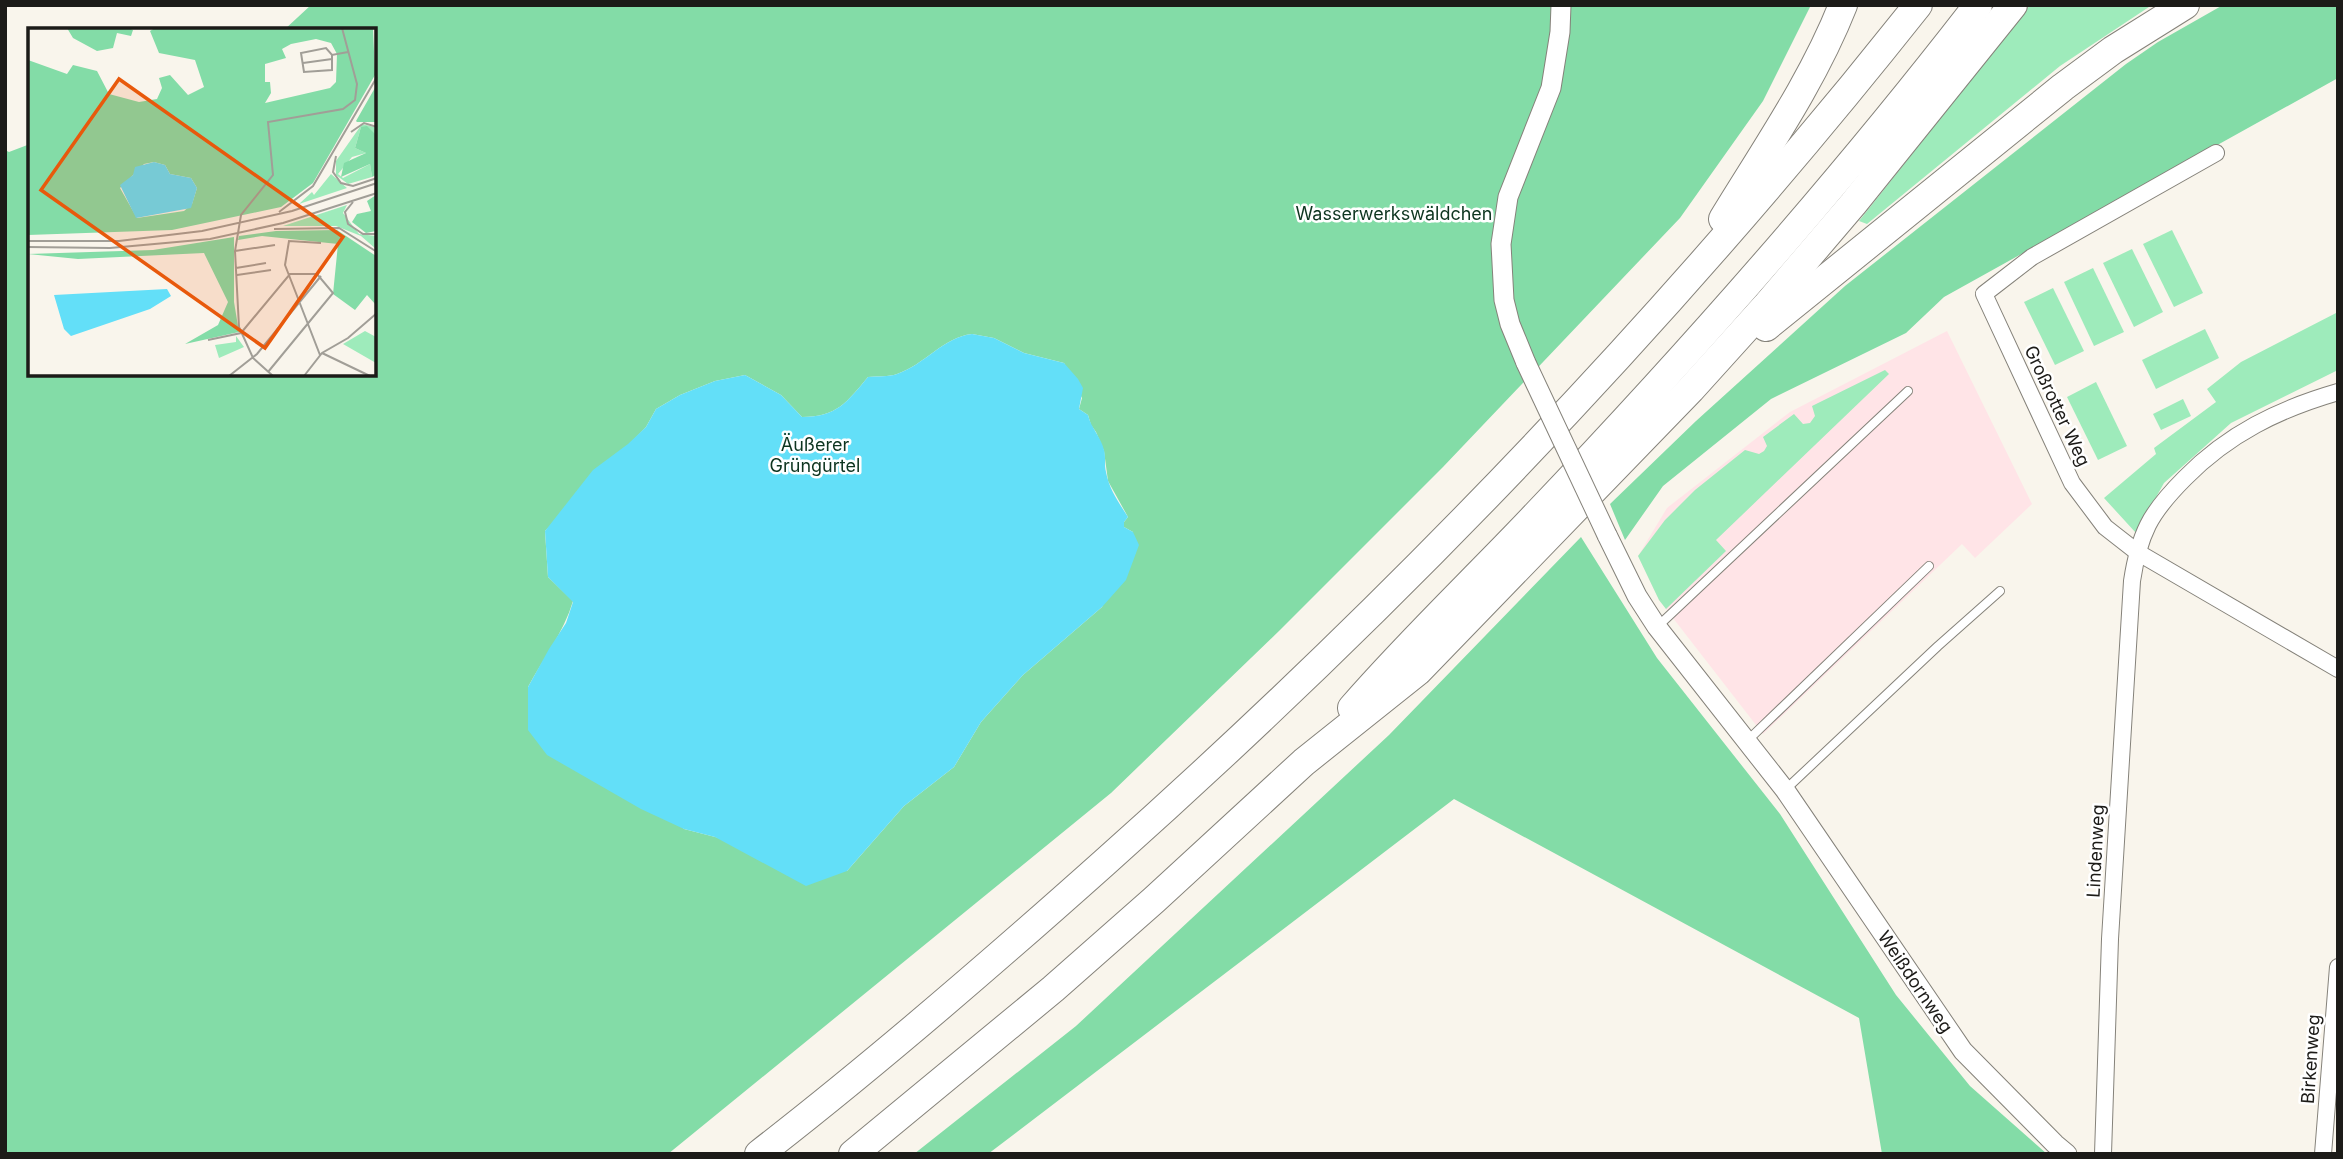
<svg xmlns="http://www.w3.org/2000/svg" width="2343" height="1159" viewBox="0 0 2343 1159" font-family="Inter,sans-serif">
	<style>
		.commercial { fill: #ffe4e7 }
		.green { fill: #9eebbb }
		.forest { fill: #83dca7; fill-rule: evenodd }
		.water { fill: #63dff8 }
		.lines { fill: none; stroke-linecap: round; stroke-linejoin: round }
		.service-casing { stroke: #85827a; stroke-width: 10 }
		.minor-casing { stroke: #85827a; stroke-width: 18 }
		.tertiary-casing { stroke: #85827a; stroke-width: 21 }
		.motorway-casing { stroke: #85827a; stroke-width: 30 }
		.service { stroke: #fff; stroke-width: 8 }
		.minor { stroke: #fff; stroke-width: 16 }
		.tertiary { stroke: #fff; stroke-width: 19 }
		.motorway { stroke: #fff; stroke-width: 28 }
		.tertiary-bridge-casing { stroke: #85827a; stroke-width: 21; stroke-linecap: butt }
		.tertiary-bridge { stroke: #fff; stroke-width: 19 }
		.labels { text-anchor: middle; stroke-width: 5; stroke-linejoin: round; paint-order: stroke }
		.park-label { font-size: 18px; fill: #0e3520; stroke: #fff }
		.street-label { font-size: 18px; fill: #1c1b18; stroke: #fff }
		.inset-road { fill: none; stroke: #a19e97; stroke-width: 2 }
		.view { fill: #e8590c; fill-opacity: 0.15; stroke: #e8590c; stroke-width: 3.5 }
		.inset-edge { fill: none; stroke: #1c1b18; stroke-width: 3.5 }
	</style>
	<rect width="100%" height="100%" fill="#f9f5ec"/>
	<!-- commercial -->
	<polygon class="commercial" points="1947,331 2032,504 1975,558 1962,544 1763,734 1659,600 1638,556 1667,508 1790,412"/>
	<!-- green -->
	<g class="green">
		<polygon points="2030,5 2152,5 2060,66 1867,224 1859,221"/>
		<polygon points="2172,230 2203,293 2174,307 2143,244"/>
		<polygon points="2132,249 2163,312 2134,327 2103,263"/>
		<polygon points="2093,268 2124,332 2094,346 2064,282"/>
		<polygon points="2053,288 2084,351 2055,365 2024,302"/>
		<polygon points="2338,312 2338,370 2231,423 2164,483 2136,533 2104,498 2156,454 2154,448 2216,402 2207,389 2241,362"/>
		<polygon points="2205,329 2219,358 2156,389 2142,360"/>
		<polygon points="1885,370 1889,374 1716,540 1726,551 1666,609 1659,600 1638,556 1665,520 1695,490 1745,450 1759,454 1764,451 1767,446 1763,437 1794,414 1803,424 1810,423 1815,416 1812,406"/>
		<polygon points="2096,382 2127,446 2098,460 2067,397"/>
		<polygon points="2183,399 2191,416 2161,430 2153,414"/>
	</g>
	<!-- forest -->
	<g class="forest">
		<path d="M311 5H1811L1763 101 1680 218 1443 467 1280 630 1111 793 668 1154H5V150L9 152 30 144V374H374V30H284ZM972 334 994 338 1024 353 1064 363 1082 398 1079 409 1088 415 1091 425 1096 432 1104 451 1108 481 1128 517 1124 522V527L1133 532 1102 607 1023 675 981 722 954 767 904 806 847 871 684 829 528 687C543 659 564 632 573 601L548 577 545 531 646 427 656 409 680 395 715 381 745 375 781 395 802 417C837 417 847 402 868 377 877 376 889 377 897 374 924 365 944 337 972 334Z"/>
		<polygon points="2223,5 2338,5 2338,78 1944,297 1906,333 1771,399 1663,486 1625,540 1610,504 1696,421 1845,286 2126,64 2158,42"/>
		<polygon points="1581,537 1657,658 1780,814 1896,995 1970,1086 2047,1154 1882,1154 1859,1018 1454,799 988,1154 914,1154 1076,1026 1389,735"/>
	</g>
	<!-- water -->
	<path class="water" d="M972 334 994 338 1024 353 1064 363 1078 379 1083 388 1079 409 1088 415C1091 428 1101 437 1104 450 1106 457 1104 465 1106 472 1109 489 1119 503 1128 517L1124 522V527L1133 532 1139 545 1126 580 1102 607 1023 675 981 722 954 767 904 806 847 871 806 886 715 837 684 829 641 809 547 755 528 730V687L549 649 566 623 573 602 548 577 545 531 593 470 628 444 646 427 656 409 680 395 715 381 745 375 781 395 802 417C837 417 847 402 868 377 877 376 889 377 897 374 924 365 944 337 972 334Z"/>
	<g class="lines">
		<!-- service casing -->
		<g class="service-casing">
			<g id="service">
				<polyline points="1657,627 1908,391"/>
				<polyline points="1747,741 1929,566"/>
				<polyline points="1785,790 1938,646 2000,591"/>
			</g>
		</g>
		<!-- minor casing -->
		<g class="minor-casing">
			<g id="minor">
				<polyline points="2216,153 2032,257 1984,294 2072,483 2105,527 2137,552 2338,669"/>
				<path d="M2103 1154 2110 939 2132 581C2135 561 2139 543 2148 525 2157 507 2171 492 2185 478 2228 434 2279 409 2338 392"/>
				<polyline points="2323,1154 2338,967"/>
			</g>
		</g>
		<!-- tertiary casing -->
		<g class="tertiary-casing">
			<g id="tertiary">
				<polyline points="1526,363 1510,324 1504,300 1501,244 1508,197 1551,88 1560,32 1561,5"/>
				<polyline points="1607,535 1637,596 1657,627 1785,790 1963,1051 2055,1144 2067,1154"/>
			</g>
		</g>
		<!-- motorway casing -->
		<g class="motorway-casing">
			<g id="motorway">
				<path d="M1723 219C1765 150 1813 81 1843 5"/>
				<polyline points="1766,327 2063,87 2113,50 2185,5"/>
				<path d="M1352 708C1404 648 1461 593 1516 536 1678 367 1835 190 1978 5"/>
				<path d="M759 1154C878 1062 992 963 1104 863 1399 600 1673 314 1918 5"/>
				<polyline points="853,1154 1053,989 1154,900 1304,762 1418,671 1691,389 1766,306 1853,204 2013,5"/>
			</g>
		</g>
		<!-- service -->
		<use href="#service" class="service"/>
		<!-- minor -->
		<use href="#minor" class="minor"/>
		<!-- tertiary -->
		<use href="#tertiary" class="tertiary"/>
		<!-- motorway -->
		<use href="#motorway" class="motorway"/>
		<!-- tertiary-bridge casing -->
		<g class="tertiary-bridge-casing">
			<polyline id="tertiary-bridge" points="1526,363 1607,535"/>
		</g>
		<!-- tertiary-bridge -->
		<use href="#tertiary-bridge" class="tertiary-bridge"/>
	</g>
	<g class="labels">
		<!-- park labels -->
		<g class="park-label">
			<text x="1394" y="220">Wasserwerkswäldchen</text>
			<text x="815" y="451">Äußerer<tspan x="815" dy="21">Grüngürtel</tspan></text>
		</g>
		<!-- street labels -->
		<g class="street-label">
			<text transform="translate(2057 406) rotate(65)" y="6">Großrotter Weg</text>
			<text transform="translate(2096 851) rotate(-87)" y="6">Lindenweg</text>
			<text transform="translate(1915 982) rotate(56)" y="6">Weißdornweg</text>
			<text transform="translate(2311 1059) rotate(-86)" y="6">Birkenweg</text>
		</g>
	</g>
	<!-- overview -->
	<g transform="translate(28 28)">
		<rect width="348" height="348" fill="#f9f5ec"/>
		<path d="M334 96 346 99 348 107 333 99 327 120 338 125 324 129 310 146 315 150 342 136 344 149 320 156 308 147V133ZM303 146 319 160 271 176 284 164 286 167ZM319 177 315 185 331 206 348 208V221L333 208 308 198H255ZM337 303 348 309V335L315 316ZM208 308 216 319 191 330 187 317 208 314Z" fill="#9eebbb"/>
		<path d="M39 0H100L105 2 103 8 89 5 85 20 69 23 45 10ZM127 0H345L347 47 285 155 253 179 144 202 0 207V32L39 46 45 37 69 43 81 66 111 74 129 71 134 60 131 50 142 47 160 67 176 59 167 32 131 25 122 3ZM288 11 303 15 309 26 308 54 302 60 237 75 243 65 242 54H237V36L258 30 254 21 263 16ZM126 134 137 137 142 146 163 150 169 160 164 176 156 183 109 190 92 160 116 136ZM348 58V94H329L328 93ZM339 98 348 107V147L344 149 342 136 313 149 316 135 338 125 327 120 333 99ZM348 167V203L338 205 324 194 329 186 343 183 339 173ZM309 202 348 228V277L339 267 327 282 305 266 310 216 234 208 210 212 211 208 248 203ZM206 209V274L211 304 157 316 190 297 200 274 176 225 50 231 0 226 125 222Z" fill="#83dca7" fill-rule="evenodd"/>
		<path d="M126 134 137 137 142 146 163 150 169 160 163 180 108 190 92 157 105 147 107 139ZM139 261 143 268 122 281 43 308 36 301 26 267Z" fill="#63dff8"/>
		<path class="inset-road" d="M304 27V42L276 44 273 25 298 20 304 27 320 24M275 35 304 31M323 104 336 95 349 99M308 128 305 144 313 155 325 158 349 150M325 174 317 184 320 196 335 206H349M251 184 285 158 349 49M246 201 311 200 349 224M0 213H91L174 203 264 183 349 155M0 219 82 220 182 211 255 195 349 165M207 223 247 217M208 240 238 235M209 247 243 242M180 312 213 305 262 246H289L305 265 240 344M294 325 342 348M292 327 257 237 261 213 293 215M201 348 229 326 293 248M245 348 225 330 211 299 207 223 213 187 245 147 240 94 315 81 327 72 329 56 314 0M276 348 294 325 320 310 349 285"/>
		<path class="view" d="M91 51 315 209 237 320 13 162Z"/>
		<rect width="348" height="348" class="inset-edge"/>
	</g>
	<!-- border -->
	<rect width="2343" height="1159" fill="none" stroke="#1c1b18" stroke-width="14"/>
</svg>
